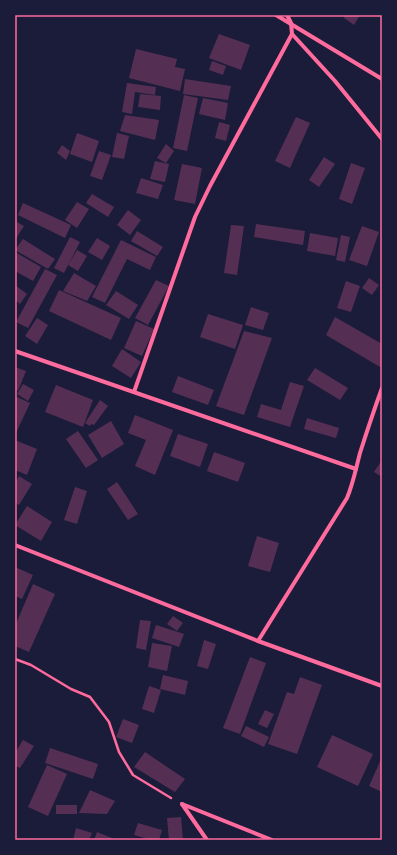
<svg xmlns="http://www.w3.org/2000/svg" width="397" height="855" viewBox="0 0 397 855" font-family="'Fira Sans',sans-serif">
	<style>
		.building { fill: #542f53 }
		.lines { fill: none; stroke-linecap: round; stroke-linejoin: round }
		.path { stroke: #ff6b9d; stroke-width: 2.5 }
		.minor { stroke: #ff6b9d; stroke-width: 4 }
		.neatline { fill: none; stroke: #ff6b9d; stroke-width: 1.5 }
	</style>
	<rect width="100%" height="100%" fill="#1b1b3a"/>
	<!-- building -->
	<g class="building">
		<polygon points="345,15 360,15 354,25 344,18"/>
		<polygon points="219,34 250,45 241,70 209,58"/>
		<polygon points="136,49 177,59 175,67 185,69 180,91 129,78"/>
		<polygon points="212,61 226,66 223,75 209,70"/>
		<polygon points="185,79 231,86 228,100 183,94"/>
		<polygon points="127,83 156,87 155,95 135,92 132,114 122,112"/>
		<polygon points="140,94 161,96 160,110 138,107"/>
		<polygon points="184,95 198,98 187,151 173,148"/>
		<polygon points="203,98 228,103 225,120 199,114"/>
		<polygon points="125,115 159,120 155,140 120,131"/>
		<polygon points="296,117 310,123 290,168 275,161"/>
		<polygon points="219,122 230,125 226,141 215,138"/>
		<polygon points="77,133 99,141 92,162 70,154"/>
		<polygon points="117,133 129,136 124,159 112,157"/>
		<polygon points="166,144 174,151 166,163 157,158"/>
		<polygon points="62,145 70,151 66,160 57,153"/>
		<polygon points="99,151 111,155 102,180 90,176"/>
		<polygon points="324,157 335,164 319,187 309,180"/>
		<polygon points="155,161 169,164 165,182 150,179"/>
		<polygon points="351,163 365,168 352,204 339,199"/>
		<polygon points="182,164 202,168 195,204 174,200"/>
		<polygon points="141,178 163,185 158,199 136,193"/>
		<polygon points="92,194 114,207 108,217 86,203"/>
		<polygon points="77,202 89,209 77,228 65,220"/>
		<polygon points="23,203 71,225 65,238 18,215"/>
		<polygon points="128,210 141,220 130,235 117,225"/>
		<polygon points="15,221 24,226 15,240"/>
		<polygon points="256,224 305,231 303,245 254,237"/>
		<polygon points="231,225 244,226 237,275 224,273"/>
		<polygon points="362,226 379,232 367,266 349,260"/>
		<polygon points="137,231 163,247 157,256 131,241"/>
		<polygon points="310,233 338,238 335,256 307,251"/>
		<polygon points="341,235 350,237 345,262 336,260"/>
		<polygon points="70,237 80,242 64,273 54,268"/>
		<polygon points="97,238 110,246 102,260 88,252"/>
		<polygon points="23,239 55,259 48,269 15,250"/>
		<polygon points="121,240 156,257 150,270 127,259 105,303 92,297"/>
		<polygon points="77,250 87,256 78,271 68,265"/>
		<polygon points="15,252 41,267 33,281 15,271"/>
		<polygon points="45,269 57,275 28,328 16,322"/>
		<polygon points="74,273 96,286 87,301 63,291"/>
		<polygon points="369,278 379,285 372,295 362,288"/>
		<polygon points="156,280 169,286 148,325 135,318"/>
		<polygon points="346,281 360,286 351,312 337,308"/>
		<polygon points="15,285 27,294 20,304 15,300"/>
		<polygon points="59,290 121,318 111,340 49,311"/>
		<polygon points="116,291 138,305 129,319 106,305"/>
		<polygon points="251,307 269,313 263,330 245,325"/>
		<polygon points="208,314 243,325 235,349 200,337"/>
		<polygon points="335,317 382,344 382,364 380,367 326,335"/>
		<polygon points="37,318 48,325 37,344 25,336"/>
		<polygon points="136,321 154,329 142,356 124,348"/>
		<polygon points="244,331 272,338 244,415 216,406"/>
		<polygon points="122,349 141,362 131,378 112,366"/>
		<polygon points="15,367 26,371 18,391 15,389"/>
		<polygon points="315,368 348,388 340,400 307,380"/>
		<polygon points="178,376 214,390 208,405 172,392"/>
		<polygon points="290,382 304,386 290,427 257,417 261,404 281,410"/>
		<polygon points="23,384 34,390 28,401 17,394"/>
		<polygon points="56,385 93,400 83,427 45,412"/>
		<polygon points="17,397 30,403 15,435 15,401"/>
		<polygon points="100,400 108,406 94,425 91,424 90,426 85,423"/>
		<polygon points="135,415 173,430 155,475 135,466 146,440 128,433"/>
		<polygon points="307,418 339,428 336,438 304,429"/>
		<polygon points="111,421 124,444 102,458 88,435"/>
		<polygon points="78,431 98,460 86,468 66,439"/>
		<polygon points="178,434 208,444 200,467 170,456"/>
		<polygon points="15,440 37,449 27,475 15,470"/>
		<polygon points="214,452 245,463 238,482 207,471"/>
		<polygon points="382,460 382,477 374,472"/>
		<polygon points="19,476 32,484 19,505 15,503 15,483"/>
		<polygon points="117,482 138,514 128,520 107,489"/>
		<polygon points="75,487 87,491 77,524 64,520"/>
		<polygon points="27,506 52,522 41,541 15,525"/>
		<polygon points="257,536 279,543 270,572 248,566"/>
		<polygon points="15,567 33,575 22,599 15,596"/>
		<polygon points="33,584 55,594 29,652 15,646 15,626"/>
		<polygon points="173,616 183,623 177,631 167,624"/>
		<polygon points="140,620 151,621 146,650 136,648"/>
		<polygon points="156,625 184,634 179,647 152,638"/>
		<polygon points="204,640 216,644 208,669 197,666"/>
		<polygon points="152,643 172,646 167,671 148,667"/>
		<polygon points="250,657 266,663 240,734 223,728"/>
		<polygon points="163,675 188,681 185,695 160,689"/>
		<polygon points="300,677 322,685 297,754 268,744 287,692 294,694"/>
		<polygon points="149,686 161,690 154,713 142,709"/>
		<polygon points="265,710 274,714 267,728 258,724"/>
		<polygon points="123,719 139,725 132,743 116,737"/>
		<polygon points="246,726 269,737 264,747 241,736"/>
		<polygon points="332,735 373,754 358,786 317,767"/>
		<polygon points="23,740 34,746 20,768 15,766 15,753"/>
		<polygon points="50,748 98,764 93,779 45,763"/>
		<polygon points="145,752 185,779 175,792 134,767"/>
		<polygon points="382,757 382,792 369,786"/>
		<polygon points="47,765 67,774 48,816 28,807"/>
		<polygon points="90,790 115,801 107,814 79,813"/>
		<rect x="56" y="805" width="21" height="9"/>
		<polygon points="181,817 183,840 169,840 167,818"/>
		<polygon points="138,823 162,830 159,840 151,840 134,835"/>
		<polygon points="76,828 92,833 89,840 73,840"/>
		<polygon points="97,832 112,838 111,840 94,840"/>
	</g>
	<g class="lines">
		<!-- path -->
		<polyline class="path" points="15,659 31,665 71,689 90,697 109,722 119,752 133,775 171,798"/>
		<!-- minor -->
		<g class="minor">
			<polyline points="276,15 382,79"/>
			<polyline points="287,15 291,23 292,34 335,81 382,139"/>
			<polyline points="15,351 356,469"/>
			<polyline points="134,392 195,217 210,186 292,34"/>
			<polyline points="15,545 258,641 382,686"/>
			<path d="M258 641 347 498C353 484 356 468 360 453 367 431 374 410 382 388"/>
			<polyline points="182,804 272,840"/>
			<polyline points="182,804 207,840"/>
		</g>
	</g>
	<!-- border -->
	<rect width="397" height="855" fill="none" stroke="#1b1b3a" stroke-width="32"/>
	<rect x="16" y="16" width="365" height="823" class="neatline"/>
</svg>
